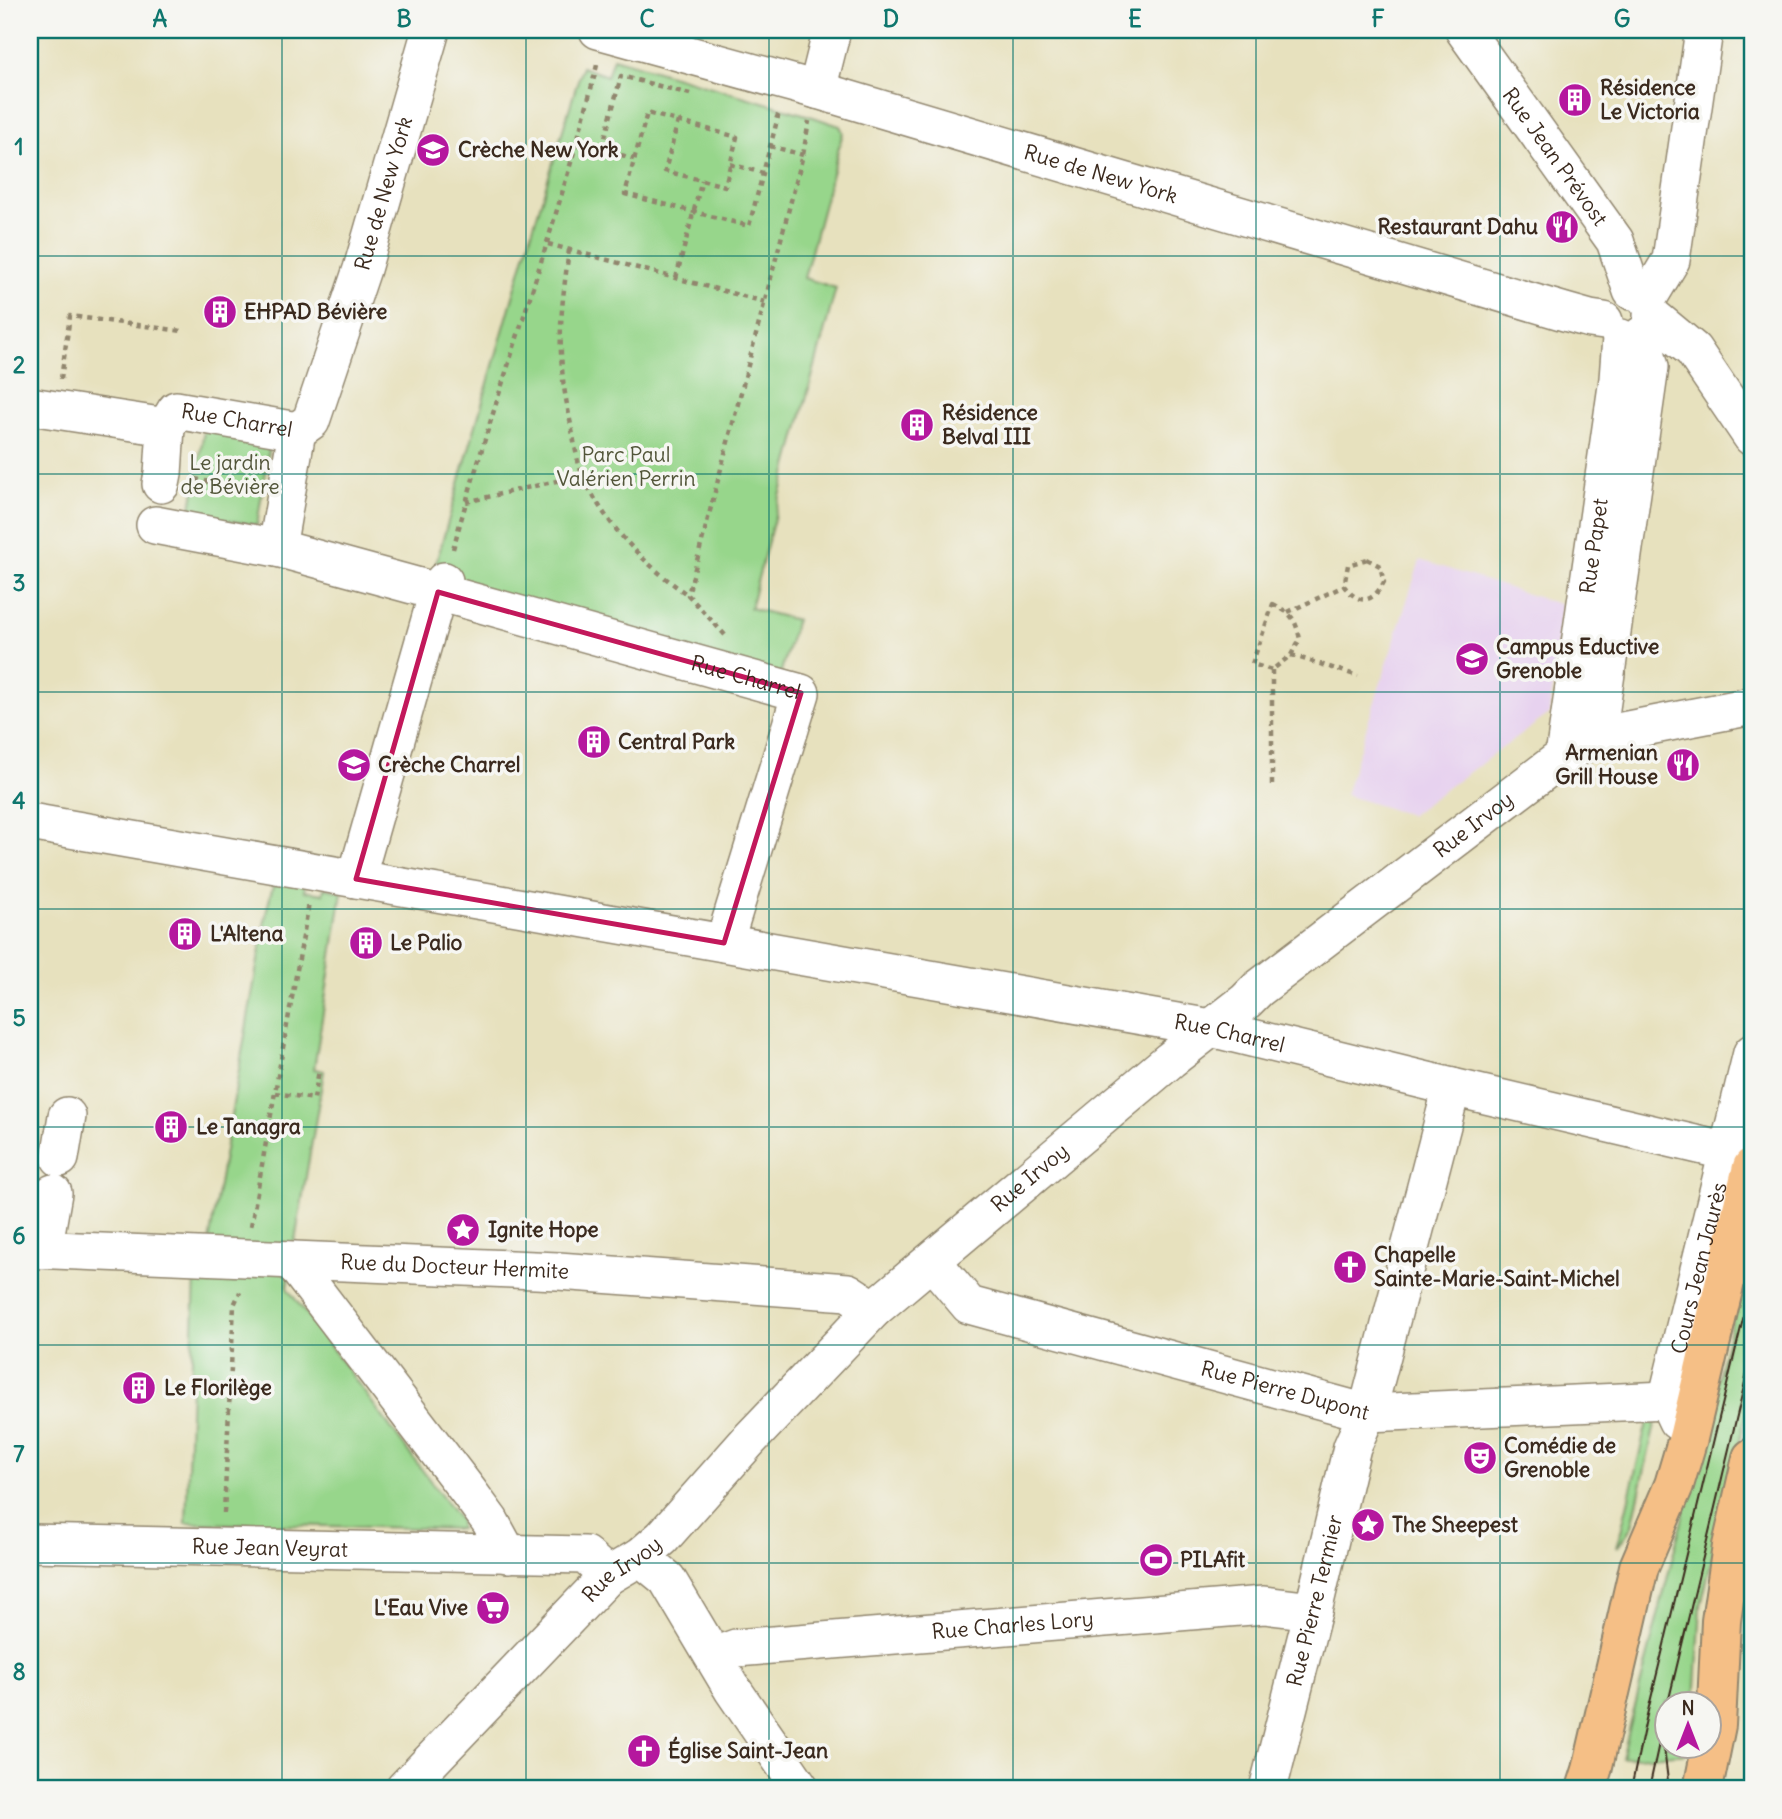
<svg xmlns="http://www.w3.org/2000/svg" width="1782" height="1819" viewBox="0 0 1782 1819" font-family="Delius,sans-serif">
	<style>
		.built { fill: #e7d2ef }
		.green { fill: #97d68b; stroke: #698054; stroke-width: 2 }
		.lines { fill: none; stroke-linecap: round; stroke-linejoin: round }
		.minor-casing { stroke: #91866e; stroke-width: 40 }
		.major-casing { stroke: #91866e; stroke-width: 42 }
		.path { stroke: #91866e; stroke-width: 4.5; stroke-dasharray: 5 5; stroke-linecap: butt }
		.minor { stroke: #fff; stroke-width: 37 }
		.major { stroke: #f5bf86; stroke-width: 38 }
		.tram { stroke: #3b2a1e; stroke-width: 2 }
		.marked { fill: none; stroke: #c2185b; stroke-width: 5; stroke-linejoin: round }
		.grid { fill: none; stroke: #0f766e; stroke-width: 2; stroke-opacity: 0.55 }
		.labels { text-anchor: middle; stroke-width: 7; stroke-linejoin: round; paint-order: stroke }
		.poi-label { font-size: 21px; font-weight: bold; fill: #3b2a1e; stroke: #f6f6f2; text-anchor: start }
		.street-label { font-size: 21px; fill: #3b2a1e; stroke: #f6f6f2 }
		.park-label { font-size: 21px; fill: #525539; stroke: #f6f6f2 }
		.neatline { fill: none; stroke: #0f766e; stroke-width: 2.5 }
		.grid-label { font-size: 23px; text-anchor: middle; font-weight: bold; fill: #0f766e }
	</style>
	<rect width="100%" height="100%" fill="#f6f6f2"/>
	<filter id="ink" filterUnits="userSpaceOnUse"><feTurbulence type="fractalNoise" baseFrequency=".0143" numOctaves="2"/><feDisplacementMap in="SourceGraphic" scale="14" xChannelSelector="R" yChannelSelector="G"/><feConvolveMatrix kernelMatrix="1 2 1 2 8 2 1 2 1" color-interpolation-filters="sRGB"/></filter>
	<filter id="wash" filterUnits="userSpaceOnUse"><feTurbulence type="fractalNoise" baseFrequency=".00686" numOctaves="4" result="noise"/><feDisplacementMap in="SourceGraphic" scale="28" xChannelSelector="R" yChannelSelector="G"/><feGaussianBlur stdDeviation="1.57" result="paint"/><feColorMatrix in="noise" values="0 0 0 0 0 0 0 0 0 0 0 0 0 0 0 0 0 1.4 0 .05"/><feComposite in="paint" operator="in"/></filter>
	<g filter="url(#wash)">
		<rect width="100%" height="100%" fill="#e7e1be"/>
		<!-- built -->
		<polygon class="built" points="1420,560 1562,605 1549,714 1410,815 1345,795"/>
		<!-- green -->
		<g class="green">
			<polygon points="613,58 810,116 840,126 843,132 804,278 836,288 750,608 796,620 780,675 432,577 525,255 582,67 607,76"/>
			<polygon points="205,425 271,435 257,525 190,514"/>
			<polygon points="275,878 305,884 304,891 323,894 324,888 342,892 314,1069 324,1071 287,1288 460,1521 460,1529 186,1523 195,1276 209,1242 267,909"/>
			<polygon points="1746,1266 1752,1267 1752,1389 1701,1605 1695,1703 1666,1703 1666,1745 1689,1746 1688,1753 1622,1758"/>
			<polygon points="1649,1414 1657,1416 1632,1526 1617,1548"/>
		</g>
	</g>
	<g filter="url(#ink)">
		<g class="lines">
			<!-- minor casing -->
			<g class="minor-casing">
				<g id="minor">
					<path id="s1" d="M598 30 817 90 1565 312 1590 319 1604 321"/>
					<path id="s2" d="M1464 30 1615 241 1632 291"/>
					<polyline points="817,90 832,30"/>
					<polyline points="1647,300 1671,260 1704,30"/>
					<polyline points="1652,316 1693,350 1752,437"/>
					<path id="s3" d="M30 406 166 427 176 410 297 431 277 548 438 592 444 581"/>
					<path id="s4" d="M297 431 311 421 362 269 431 30"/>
					<polyline points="161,484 163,474 166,427"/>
					<polyline points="155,525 277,548"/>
					<polyline points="1597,736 1650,367 1642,335"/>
					<path id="s5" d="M1564 756 1618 379 1621 338"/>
					<path id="s6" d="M30 822 1211 1028 1452 1087 1729 1152"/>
					<path id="s7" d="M356 879 438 592 801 693 724 943"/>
					<polyline points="60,1158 67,1116"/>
					<path id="s8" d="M30 1249 558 1271 848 1292 874 1309"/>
					<polyline points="43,1250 53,1193"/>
					<polyline points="292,1261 468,1491 490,1521 508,1554"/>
					<path id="s9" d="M932 1261 969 1305 1367 1413 1667 1400"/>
					<path id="s10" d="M1677 1421 1667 1400 1752 1053"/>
					<path id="s11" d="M30 1543 585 1555 608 1576"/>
					<polyline points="640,1557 667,1579 733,1690 801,1789"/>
					<path id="s12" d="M714 1656 736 1648 1264 1605 1313 1611"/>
					<path id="s13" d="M404 1789 608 1576 640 1557 662 1538 750 1439 874 1309 1170 1060 1246 1001 1258 989 1564 756 1597 736 1752 706"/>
					<path id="s14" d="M1268 1789 1313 1611 1352 1447 1367 1413 1452 1087"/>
				</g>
			</g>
			<!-- major casing -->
			<g class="major-casing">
				<g id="major">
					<polyline points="1586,1789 1592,1770 1639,1567 1674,1485 1688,1438 1752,1167"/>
					<polyline points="1703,1789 1716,1725 1721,1621 1732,1546 1752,1458"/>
				</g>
			</g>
			<!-- path -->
			<g class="path">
				<polyline points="678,121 665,171 725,186 737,137 647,113 625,194 749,226 778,117 773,115"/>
				<polyline points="575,142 602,149 621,76 690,94"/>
				<polyline points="770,146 803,155"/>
				<polyline points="602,149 634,159"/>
				<polyline points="730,164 763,173"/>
				<polyline points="548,244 765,302"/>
				<path d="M569 250C564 288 558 328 562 367 563 388 568 409 572 430 575 445 577 463 583 476 605 525 645 565 688 595"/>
				<polyline points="676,278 702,180"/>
				<polyline points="61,379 70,316 182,331"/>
				<polyline points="195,479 224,485"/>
				<polyline points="466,502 582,475"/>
				<path d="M453 549C497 387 557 229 597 65"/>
				<path d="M1367 559 1380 566 1384 582C1372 604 1359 605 1344 586L1348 565Z"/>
				<path d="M1273 604C1292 614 1295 618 1300 639L1291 655 1272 670 1252 664Z"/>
				<polyline points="1288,612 1344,586"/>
				<polyline points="725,635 688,595 803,155 809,121"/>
				<polyline points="1291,655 1358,676"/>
				<polyline points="1272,670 1272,789"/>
				<polyline points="275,1093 314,1099 319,1070"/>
				<polyline points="251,1226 309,903"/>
				<polyline points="224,1513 234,1305 240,1292"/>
			</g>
			<!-- minor -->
			<use href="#minor" class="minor"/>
			<!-- major -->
			<use href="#major" class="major"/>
			<!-- tram -->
			<g class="tram">
				<polyline points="1668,1703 1752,1353"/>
				<polyline points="1664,1748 1669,1789"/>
				<polyline points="1631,1789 1646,1719 1752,1282"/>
				<polyline points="1649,1789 1666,1711"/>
			</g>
		</g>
	</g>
	<!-- marked area -->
	<path class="marked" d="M438 592 801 693 724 943 356 879Z"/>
	<!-- grid -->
	<path class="grid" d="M282 30V1789M526 30V1789M769 30V1789M1013 30V1789M1256 30V1789M1500 30V1789M30 256H1752M30 474H1752M30 692H1752M30 909H1752M30 1127H1752M30 1345H1752M30 1563H1752"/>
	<!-- icons -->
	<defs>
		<g id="building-disc" transform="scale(1.75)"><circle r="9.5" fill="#b5179e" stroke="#f6f6f2"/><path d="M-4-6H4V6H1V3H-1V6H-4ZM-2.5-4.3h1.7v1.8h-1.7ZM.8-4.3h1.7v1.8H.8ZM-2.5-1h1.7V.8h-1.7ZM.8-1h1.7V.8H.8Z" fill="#fff"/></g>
		<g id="school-disc" transform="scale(1.75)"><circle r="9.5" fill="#b5179e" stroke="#f6f6f2"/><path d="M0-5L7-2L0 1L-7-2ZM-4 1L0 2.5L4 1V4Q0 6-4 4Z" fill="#fff"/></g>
		<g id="restaurant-disc" transform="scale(1.75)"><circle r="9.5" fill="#b5179e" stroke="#f6f6f2"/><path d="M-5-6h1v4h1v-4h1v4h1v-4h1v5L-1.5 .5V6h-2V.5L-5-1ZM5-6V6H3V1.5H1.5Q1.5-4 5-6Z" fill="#fff"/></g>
		<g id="university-disc" transform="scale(1.75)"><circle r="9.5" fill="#b5179e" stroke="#f6f6f2"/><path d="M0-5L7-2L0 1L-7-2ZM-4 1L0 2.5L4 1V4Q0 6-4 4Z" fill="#fff"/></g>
		<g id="sight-disc" transform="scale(1.75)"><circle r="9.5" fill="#b5179e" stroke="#f6f6f2"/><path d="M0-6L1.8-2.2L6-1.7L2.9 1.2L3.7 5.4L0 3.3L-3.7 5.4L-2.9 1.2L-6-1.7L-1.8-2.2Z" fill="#fff"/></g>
		<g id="church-disc" transform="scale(1.75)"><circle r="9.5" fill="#b5179e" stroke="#f6f6f2"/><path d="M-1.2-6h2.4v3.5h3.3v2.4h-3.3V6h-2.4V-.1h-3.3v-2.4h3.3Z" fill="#fff"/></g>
		<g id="theatre-disc" transform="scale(1.75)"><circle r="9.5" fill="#b5179e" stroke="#f6f6f2"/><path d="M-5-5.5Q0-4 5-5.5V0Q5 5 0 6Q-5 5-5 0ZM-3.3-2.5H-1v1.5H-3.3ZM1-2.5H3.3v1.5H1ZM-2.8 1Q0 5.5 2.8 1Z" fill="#fff"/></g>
		<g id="stadium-disc" transform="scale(1.75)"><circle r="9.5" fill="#b5179e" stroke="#f6f6f2"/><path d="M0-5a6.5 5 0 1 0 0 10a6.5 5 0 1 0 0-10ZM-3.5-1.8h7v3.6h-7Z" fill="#fff"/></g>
		<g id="supermarket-disc" transform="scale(1.75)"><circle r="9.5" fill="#b5179e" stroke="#f6f6f2"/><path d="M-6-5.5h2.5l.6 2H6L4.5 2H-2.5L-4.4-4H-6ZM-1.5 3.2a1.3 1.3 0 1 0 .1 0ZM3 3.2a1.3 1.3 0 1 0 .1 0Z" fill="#fff"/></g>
	</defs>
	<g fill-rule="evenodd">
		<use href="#building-disc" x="1575" y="100"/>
		<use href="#school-disc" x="433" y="150"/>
		<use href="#restaurant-disc" x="1562" y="227"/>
		<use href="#building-disc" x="220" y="312"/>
		<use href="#building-disc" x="917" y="425"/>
		<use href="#university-disc" x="1472" y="659"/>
		<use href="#building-disc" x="594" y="742"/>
		<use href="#school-disc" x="354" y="765"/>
		<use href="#restaurant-disc" x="1683" y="765"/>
		<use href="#building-disc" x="185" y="934"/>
		<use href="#building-disc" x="366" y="943"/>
		<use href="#building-disc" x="171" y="1127"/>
		<use href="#sight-disc" x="463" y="1230"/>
		<use href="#church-disc" x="1350" y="1267"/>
		<use href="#building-disc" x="139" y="1388"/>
		<use href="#theatre-disc" x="1480" y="1458"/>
		<use href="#sight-disc" x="1368" y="1525"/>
		<use href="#stadium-disc" x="1156" y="1560"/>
		<use href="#supermarket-disc" x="493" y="1608"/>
		<use href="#church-disc" x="644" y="1751"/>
	</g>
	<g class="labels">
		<!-- poi labels -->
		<g class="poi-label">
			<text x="1600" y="95">Résidence<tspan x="1600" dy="24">Le Victoria</tspan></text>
			<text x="458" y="157">Crèche New York</text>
			<text x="1538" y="234" text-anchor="end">Restaurant Dahu</text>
			<text x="244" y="319">EHPAD Bévière</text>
			<text x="942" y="420">Résidence<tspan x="942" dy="24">Belval III</tspan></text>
			<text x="1496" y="654">Campus Eductive<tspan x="1496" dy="24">Grenoble</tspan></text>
			<text x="618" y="749">Central Park</text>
			<text x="1658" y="760" text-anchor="end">Armenian<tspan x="1658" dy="24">Grill House</tspan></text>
			<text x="378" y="772">Crèche Charrel</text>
			<text x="210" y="941">L'Altena</text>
			<text x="390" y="950">Le Palio</text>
			<text x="196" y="1134">Le Tanagra</text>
			<text x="488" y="1237">Ignite Hope</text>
			<text x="1374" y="1262">Chapelle<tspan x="1374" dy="24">Sainte-Marie-Saint-Michel</tspan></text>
			<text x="164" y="1395">Le Florilège</text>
			<text x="1504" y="1453">Comédie de<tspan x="1504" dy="24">Grenoble</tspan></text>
			<text x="1392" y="1532">The Sheepest</text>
			<text x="1180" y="1567">PILAfit</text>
			<text x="468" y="1615" text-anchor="end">L'Eau Vive</text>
			<text x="668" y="1758">Église Saint-Jean</text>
		</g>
		<!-- street labels -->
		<g class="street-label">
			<text dy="7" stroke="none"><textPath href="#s2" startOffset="156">Rue Jean Prévost</textPath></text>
			<text dy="7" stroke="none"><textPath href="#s1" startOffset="523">Rue de New York</textPath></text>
			<text dy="7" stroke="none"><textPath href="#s4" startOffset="256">Rue de New York</textPath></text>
			<text dy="7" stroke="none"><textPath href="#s3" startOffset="219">Rue Charrel</textPath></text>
			<text dy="7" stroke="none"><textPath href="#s5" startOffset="212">Rue Papet</textPath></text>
			<text dy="7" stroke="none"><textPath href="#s7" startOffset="618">Rue Charrel</textPath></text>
			<text dy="7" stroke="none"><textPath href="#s13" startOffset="1444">Rue Irvoy</textPath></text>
			<text dy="7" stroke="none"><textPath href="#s6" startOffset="1218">Rue Charrel</textPath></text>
			<text dy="7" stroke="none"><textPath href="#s13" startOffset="877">Rue Irvoy</textPath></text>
			<text dy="7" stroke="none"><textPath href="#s8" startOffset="425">Rue du Docteur Hermite</textPath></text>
			<text dy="7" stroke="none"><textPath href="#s10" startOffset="159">Cours Jean Jaurès</textPath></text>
			<text dy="7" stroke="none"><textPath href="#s9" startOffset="385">Rue Pierre Dupont</textPath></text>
			<text dy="7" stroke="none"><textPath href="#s11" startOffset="240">Rue Jean Veyrat</textPath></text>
			<text dy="7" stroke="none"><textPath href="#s13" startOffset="310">Rue Irvoy</textPath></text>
			<text dy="7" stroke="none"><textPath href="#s14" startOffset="194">Rue Pierre Termier</textPath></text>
			<text dy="7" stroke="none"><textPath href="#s12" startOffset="301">Rue Charles Lory</textPath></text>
		</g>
		<!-- park labels -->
		<g class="park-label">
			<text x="626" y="462">Parc Paul<tspan x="626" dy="24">Valérien Perrin</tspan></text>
			<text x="230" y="470">Le jardin<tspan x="230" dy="24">de Bévière</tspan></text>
		</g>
	</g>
	<!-- margin -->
	<rect width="1782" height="1819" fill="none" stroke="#f6f6f2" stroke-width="77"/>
	<!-- north arrow -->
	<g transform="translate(1688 1725)"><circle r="33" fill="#f6f6f2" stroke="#aba49d" stroke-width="2"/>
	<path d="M0-5L12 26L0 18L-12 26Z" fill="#b5179e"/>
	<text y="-10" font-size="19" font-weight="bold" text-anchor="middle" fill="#3b2a1e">N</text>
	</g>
	<rect x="38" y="38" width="1706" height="1742" class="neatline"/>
	<g class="grid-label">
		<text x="160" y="27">A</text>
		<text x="404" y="27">B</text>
		<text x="647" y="27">C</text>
		<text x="891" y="27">D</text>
		<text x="1135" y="27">E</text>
		<text x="1378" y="27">F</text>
		<text x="1622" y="27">G</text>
		<text x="19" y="155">1</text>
		<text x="19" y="373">2</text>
		<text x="19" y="591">3</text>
		<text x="19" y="809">4</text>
		<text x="19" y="1026">5</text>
		<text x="19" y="1244">6</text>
		<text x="19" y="1462">7</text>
		<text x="19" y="1680">8</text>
	</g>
</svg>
